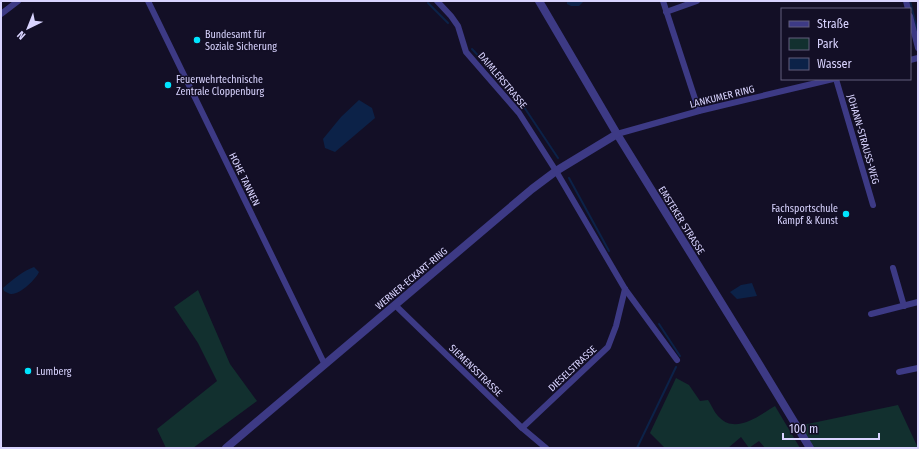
<svg xmlns="http://www.w3.org/2000/svg" width="919" height="449" viewBox="0 0 919 449" font-family="'Fira Sans Condensed',sans-serif">
	<style>
		.green { fill: #12302f }
		.water { fill: #0c2248 }
		.lines { fill: none; stroke-linecap: round; stroke-linejoin: round }
		.stream { stroke: #0c2248; stroke-width: 2 }
		.minor { stroke: #3d3a85; stroke-width: 6 }
		.tertiary { stroke: #3d3a85; stroke-width: 8 }
		.poi-dot { fill: #00e5ff; stroke: #130f26; stroke-width: 1.5 }
		.labels { text-anchor: middle; stroke-width: 3; stroke-linejoin: round; paint-order: stroke }
		.poi-label { font-size: 10px; fill: #d9d4ff; stroke: #130f26; text-anchor: start }
		.street-label { font-size: 10px; fill: #d9d4ff; stroke: #130f26 }
	</style>
	<rect width="100%" height="100%" fill="#130f26"/>
	<!-- green -->
	<g class="green">
		<polygon points="198,290 230,364 257,401 193,448 166,448 157,429 217,381 198,343 174,307"/>
		<path d="M676 378 689 385 700 401 708 400C712 406 715 414 720 418 736 434 760 415 775 406L800 448H765L759 441 749 448 741 437 728 448H665L650 433Z"/>
		<polygon points="898,405 918,448 813,448 798,426"/>
	</g>
	<!-- water -->
	<g class="water">
		<polygon points="567,1 584,1 579,6 571,6 567,4"/>
		<polygon points="359,100 372,108 375,118 335,152 325,148 323,139 341,117"/>
		<path d="M34 267 39 272C36 279 20 295 11 294 9 294 7 292 4 291L3 288C12 280 23 271 34 267Z"/>
		<polygon points="752,283 757,296 737,299 730,292 741,285"/>
	</g>
	<g class="lines">
		<!-- stream -->
		<g class="stream">
			<polyline points="910,1 918,33"/>
			<polyline points="428,3 448,23"/>
			<polyline points="472,49 485,63"/>
			<polyline points="494,74 500,80"/>
			<polyline points="509,89 520,101 558,158"/>
			<polyline points="569,178 609,251"/>
			<polyline points="659,324 680,356"/>
			<polyline points="637,448 676,367"/>
		</g>
		<!-- minor -->
		<g class="minor">
			<polyline points="148,1 325,365"/>
			<polyline points="437,1 451,16 458,26 466,52 519,113 556,171 625,289 677,360"/>
			<polyline points="663,1 699,111"/>
			<polyline points="906,1 908,9"/>
			<polyline points="666,12 697,1"/>
			<polyline points="1,14 18,1"/>
			<polyline points="910,16 918,48"/>
			<polyline points="910,60 918,58"/>
			<polyline points="836,79 873,205"/>
			<polyline points="617,134 699,111 833,79"/>
			<polyline points="893,268 904,306"/>
			<polyline points="395,305 521,427 546,448"/>
			<polyline points="871,314 918,302"/>
			<polyline points="899,372 918,368"/>
			<polyline points="522,428 608,347 616,326 625,289"/>
		</g>
		<!-- tertiary -->
		<g class="tertiary">
			<polyline points="539,1 617,134 748,346 810,448"/>
			<polyline points="226,448 532,189 556,171 617,134"/>
		</g>
	</g>
	<!-- markers -->
	<g class="poi-dot">
		<circle cx="197" cy="40" r="4"/>
		<circle cx="168" cy="85" r="4"/>
		<circle cx="846" cy="214" r="4"/>
		<circle cx="28" cy="371" r="4"/>
	</g>
	<g class="labels">
		<!-- poi labels -->
		<g class="poi-label">
			<text x="205" y="38">Bundesamt für<tspan x="205" dy="12">Soziale Sicherung</tspan></text>
			<text x="176" y="83">Feuerwehrtechnische<tspan x="176" dy="12">Zentrale Cloppenburg</tspan></text>
			<text x="838" y="212" text-anchor="end">Fachsportschule<tspan x="838" dy="12">Kampf &amp; Kunst</tspan></text>
			<text x="36" y="375">Lumberg</text>
		</g>
		<!-- street labels -->
		<g class="street-label">
			<text transform="translate(503 80) rotate(50)" y="4">DAIMLERSTRASSE</text>
			<text transform="translate(722 96) rotate(-14)" y="4">LANKUMER RING</text>
			<text transform="translate(864 139) rotate(74)" y="4">JOHANN-STRAUSS-WEG</text>
			<text transform="translate(245 179) rotate(64)" y="4">HOHE TANNEN</text>
			<text transform="translate(682 220) rotate(58)" y="4">EMSTEKER STRASSE</text>
			<text transform="translate(411 278) rotate(-40)" y="4">WERNER-ECKART-RING</text>
			<text transform="translate(572 368) rotate(-43)" y="4">DIESELSTRASSE</text>
			<text transform="translate(476 370) rotate(44)" y="4">SIEMENSSTRASSE</text>
		</g>
	</g>
	<!-- border -->
	<rect width="919" height="449" fill="none" stroke="#d9d4ff" stroke-width="4"/>
	<!-- legend -->
	<rect x="781" y="8" width="130" height="72" fill="#130f26" stroke="#625e7d"/>
	<rect x="789" y="21" width="20" height="6" fill="#3d3a85" stroke="#625e7d"/>
	<text x="817" y="28" font-size="12" fill="#d9d4ff">Straße</text>
	<rect x="789" y="38" width="20" height="12" fill="#12302f" stroke="#625e7d"/>
	<text x="817" y="48" font-size="12" fill="#d9d4ff">Park</text>
	<rect x="789" y="58" width="20" height="12" fill="#0c2248" stroke="#625e7d"/>
	<text x="817" y="68" font-size="12" fill="#d9d4ff">Wasser</text>
	<!-- north arrow -->
	<g transform="translate(28 28) rotate(223)" stroke="#130f26" stroke-width="3" paint-order="stroke">
	<path d="M0-3L7 15L0 10L-7 15Z" fill="#d9d4ff"/>
	<text y="-6" font-size="11" font-weight="bold" text-anchor="middle" fill="#d9d4ff">N</text>
	</g>
	<!-- scale -->
	<path d="M783 433v6h96v-6" fill="none" stroke="#d9d4ff" stroke-width="2"/>
	<text x="789" y="433" font-size="12" fill="#d9d4ff" stroke="#130f26" stroke-width="3" paint-order="stroke">100 m</text>
</svg>
